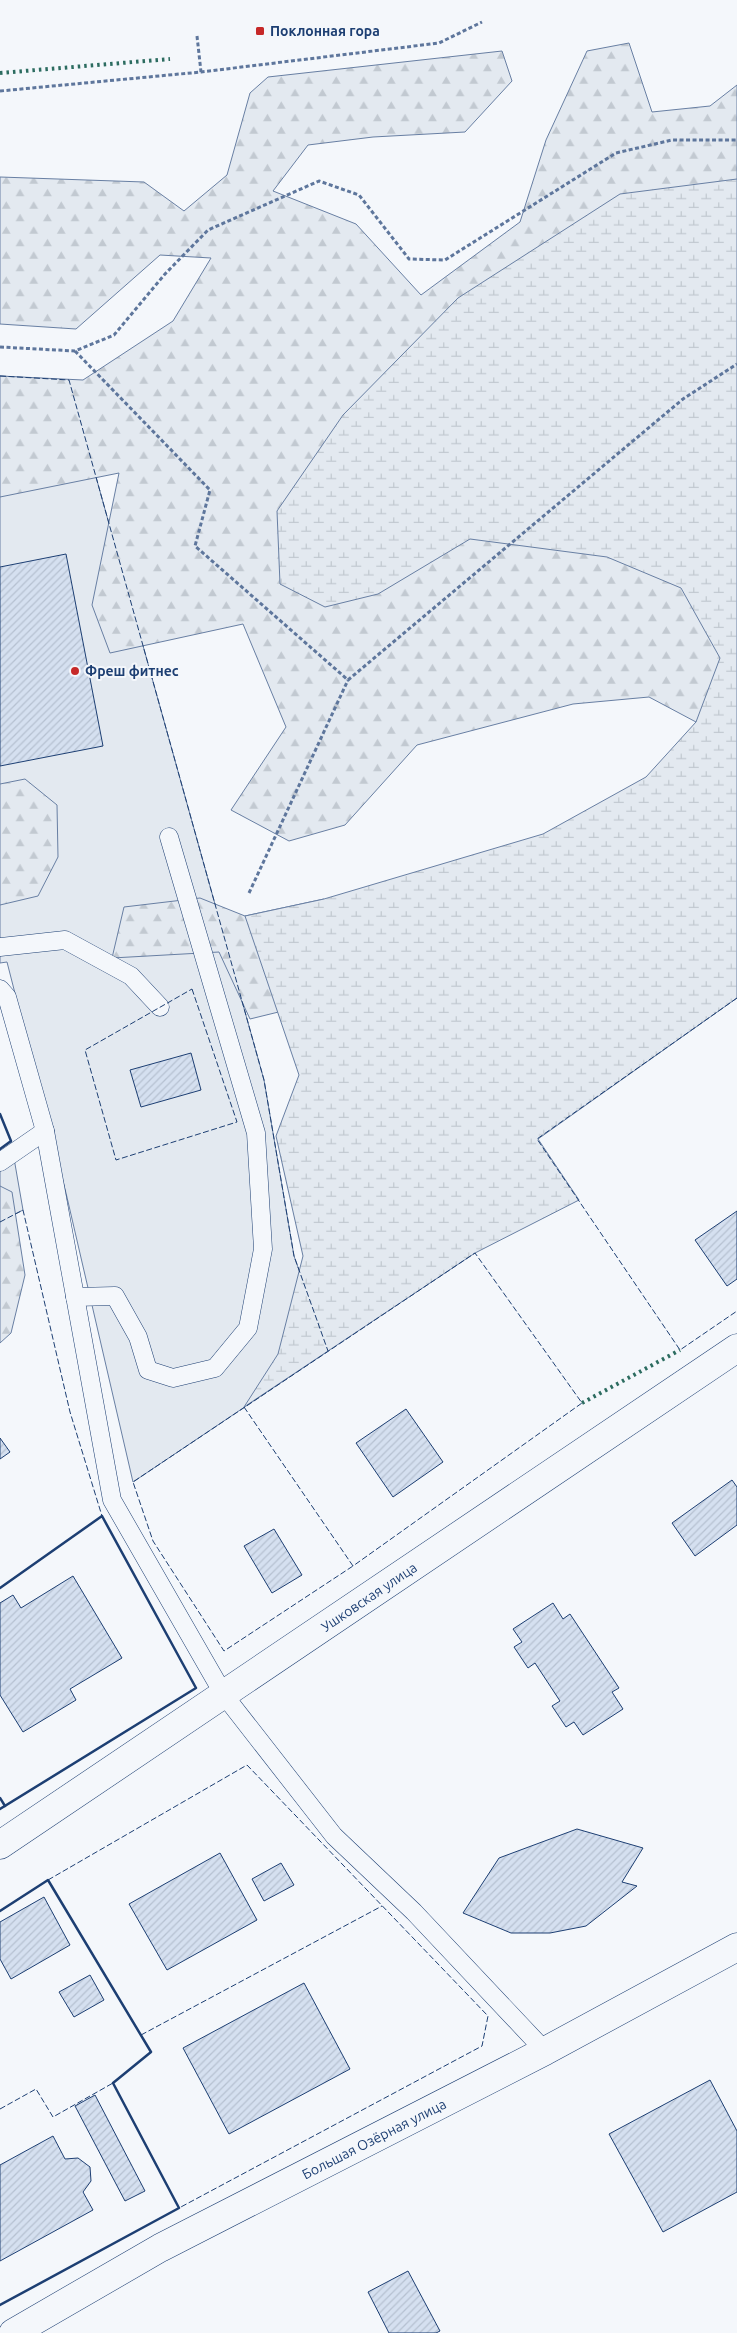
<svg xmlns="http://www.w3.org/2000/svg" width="737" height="2333" viewBox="0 0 737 2333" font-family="Ubuntu,sans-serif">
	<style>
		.grass { fill: #e3e9f0; stroke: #687fa3 }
		.forest { fill: url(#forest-firs); stroke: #687fa3 }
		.wetland { fill: url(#wetland-marsh); stroke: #687fa3 }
		.building { fill: url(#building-hatch); stroke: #1d3f73 }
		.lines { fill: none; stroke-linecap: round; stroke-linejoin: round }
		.service-casing { stroke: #1d3f73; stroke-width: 19 }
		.minor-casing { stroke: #1d3f73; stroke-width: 29 }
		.tertiary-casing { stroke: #1d3f73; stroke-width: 29 }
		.path { stroke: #5e769c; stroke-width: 3; stroke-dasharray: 4 2.5; stroke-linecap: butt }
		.service { stroke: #f4f7fb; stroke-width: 18 }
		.minor { stroke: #f4f7fb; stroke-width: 28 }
		.tertiary { stroke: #f4f7fb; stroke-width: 28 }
		.hedge { stroke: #2c6c60; stroke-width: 4; stroke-dasharray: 2.5 4; stroke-linecap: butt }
		.fence { stroke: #1d3f73; stroke-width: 1; stroke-dasharray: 6 2.5; stroke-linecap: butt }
		.wall { stroke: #1d3f73; stroke-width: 2.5 }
		.poi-dot { fill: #c62828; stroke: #f4f7fb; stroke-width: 2 }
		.labels { text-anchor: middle; stroke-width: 4; stroke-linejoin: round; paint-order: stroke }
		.poi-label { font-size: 14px; font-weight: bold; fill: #1d3f73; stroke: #f4f7fb; text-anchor: start }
		.street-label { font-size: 14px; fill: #1d3f73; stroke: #f4f7fb }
	</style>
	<defs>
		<pattern id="forest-firs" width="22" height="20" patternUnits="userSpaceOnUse" patternTransform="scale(1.25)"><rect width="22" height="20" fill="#e3e9f0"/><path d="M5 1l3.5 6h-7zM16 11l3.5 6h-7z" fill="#c2c9d1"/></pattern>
		<pattern id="wetland-marsh" width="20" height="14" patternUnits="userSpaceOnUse" patternTransform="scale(1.25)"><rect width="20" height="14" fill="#e3e9f0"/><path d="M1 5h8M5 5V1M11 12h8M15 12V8" fill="none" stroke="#c2c9d1"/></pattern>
		<pattern id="building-hatch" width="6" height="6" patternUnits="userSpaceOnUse" patternTransform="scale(1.25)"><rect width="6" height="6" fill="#d5e0f0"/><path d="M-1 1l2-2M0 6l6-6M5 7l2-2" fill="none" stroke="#b6c1d1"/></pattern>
	</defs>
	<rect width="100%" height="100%" fill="#f4f7fb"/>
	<!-- grass -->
	<g class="grass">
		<polygon points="0,376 69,380 264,1080 294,1256 328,1351 133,1482 66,1193 7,962 0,963"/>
		<polygon points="11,1141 23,1210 0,1222 0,1149"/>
	</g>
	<!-- forest -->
	<g class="forest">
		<polygon points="629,43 652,112 710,106 737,85 737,286 676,389 737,702 696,722 649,697 573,704 417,745 345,825 289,841 231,810 286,727 243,624 110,653 92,605 119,473 0,497 0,376 83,380 173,321 211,258 160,255 76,329 0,324 0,177 144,182 184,211 227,175 250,93 268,77 502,51 512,81 465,132 373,137 308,145 273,191 356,224 421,295 520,222 546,140 587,51"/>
		<polygon points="25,779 57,805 58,857 38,896 0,905 0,784"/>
		<polygon points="200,898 245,916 324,899 303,1006 250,1019 219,952 112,958 124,907"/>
		<polygon points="0,1186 12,1192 25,1275 11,1333 0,1343"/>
	</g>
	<!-- wetland -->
	<polygon class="wetland" points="737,179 737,998 538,1139 579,1200 475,1253 244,1407 278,1354 303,1256 276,1136 299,1075 245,916 324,899 543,834 646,777 696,722 720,658 681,588 607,557 470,539 378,594 325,607 280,584 277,511 343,415 458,298 620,194"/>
	<!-- building -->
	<g class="building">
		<polygon points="66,554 103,746 0,766 0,567"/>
		<polygon points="191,1053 201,1090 141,1107 130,1070"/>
		<polygon points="737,1211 737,1279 727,1286 695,1240"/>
		<polygon points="406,1409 443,1462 393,1497 356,1443"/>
		<polygon points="0,1438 10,1452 0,1459"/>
		<polygon points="732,1480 737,1487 737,1525 695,1556 672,1523"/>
		<polygon points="274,1529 302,1575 272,1593 244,1546"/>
		<polygon points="73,1576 122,1658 70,1689 76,1700 23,1732 0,1695 0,1603 13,1595 21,1608"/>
		<polygon points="553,1603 563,1619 570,1614 619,1688 612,1692 623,1709 583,1735 574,1722 566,1727 552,1706 560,1701 535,1663 528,1668 514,1647 522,1642 513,1629"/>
		<polygon points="577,1829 643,1848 622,1882 637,1886 586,1926 550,1933 511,1933 463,1913 499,1858"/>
		<polygon points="220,1853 257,1920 167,1970 129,1904"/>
		<polygon points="281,1863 294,1885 264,1901 252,1879"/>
		<polygon points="44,1897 70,1945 11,1979 0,1959 0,1922"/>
		<polygon points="90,1975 104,2000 74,2017 59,1992"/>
		<polygon points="304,1983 350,2069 229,2134 183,2048"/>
		<polygon points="710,2080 737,2131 737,2192 663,2232 609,2134"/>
		<polygon points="95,2095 145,2191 125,2201 75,2106"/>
		<polygon points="53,2136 65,2159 78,2158 90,2167 91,2181 83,2192 93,2210 0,2261 0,2165"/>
		<polygon points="408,2271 440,2331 436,2333 389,2333 368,2292"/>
	</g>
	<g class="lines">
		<!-- service casing -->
		<g class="service-casing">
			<g id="service">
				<polyline points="0,947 65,940 131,976 160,1007"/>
				<polyline points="0,989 7,997 45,1131 112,1500 224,1695 334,1836 414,1912 545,2051"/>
				<polyline points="0,1162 45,1131"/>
				<polyline points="75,1297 115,1296 138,1337 148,1370 173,1378 215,1368 248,1328 263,1249 256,1133 169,837"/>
			</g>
		</g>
		<!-- minor casing -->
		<g class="minor-casing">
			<polyline id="minor" points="0,1845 737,1348"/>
		</g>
		<!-- tertiary casing -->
		<g class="tertiary-casing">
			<polyline id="tertiary" points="13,2333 160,2248 545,2051 737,1947"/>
		</g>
		<!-- path -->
		<g class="path">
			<polyline points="197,36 201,72"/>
			<polyline points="0,91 201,72 439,43 482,22"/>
			<polyline points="0,347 75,351 114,335 165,274 208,230 319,181 359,195 409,259 445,260 616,153 672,140 737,140"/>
			<polyline points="75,351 210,490 195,546 348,680 683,399 737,364"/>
			<polyline points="249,893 348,680"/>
		</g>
		<!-- service -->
		<use href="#service" class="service"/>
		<!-- minor -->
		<use href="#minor" class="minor"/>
		<!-- tertiary -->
		<use href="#tertiary" class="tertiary"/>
		<!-- hedge -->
		<g class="hedge">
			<polyline points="0,73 170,59"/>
			<polyline points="582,1403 680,1350"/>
		</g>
		<!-- fence -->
		<g class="fence">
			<polyline points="0,376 69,380 264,1080 294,1256 328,1351"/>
			<polygon points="192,989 237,1122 116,1160 85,1050"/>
			<polyline points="737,998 537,1139 680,1350 737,1311"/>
			<polyline points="0,1222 23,1210 70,1412 102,1516"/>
			<polyline points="244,1407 353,1566 582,1403 475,1253 133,1482 153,1541 224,1651 353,1566"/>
			<polyline points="48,1880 247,1765 488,2016 482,2046 179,2208"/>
			<polyline points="141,2035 382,1906"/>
			<polyline points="0,2109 36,2089 53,2117 113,2083"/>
		</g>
		<!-- wall -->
		<g class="wall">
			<polyline points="0,1114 11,1141 0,1149"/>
			<polyline points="0,1588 102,1516 196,1688 0,1809"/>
			<polyline points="0,1798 5,1806"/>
			<polyline points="0,1911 48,1880 151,2052 113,2083 179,2208 0,2305"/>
		</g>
	</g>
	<!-- markers -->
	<g class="poi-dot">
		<rect x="255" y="26" width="10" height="10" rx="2.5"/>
		<circle cx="75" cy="671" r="5"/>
	</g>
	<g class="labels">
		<!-- poi labels -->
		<g class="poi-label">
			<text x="270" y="36">Поклонная гора</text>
			<text x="85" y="676">Фреш фитнес</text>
		</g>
		<!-- street labels -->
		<g class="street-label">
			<text transform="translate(369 1597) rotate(-34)" y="5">Ушковская улица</text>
			<text transform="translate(374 2139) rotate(-27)" y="5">Большая Озёрная улица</text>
		</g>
	</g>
</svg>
